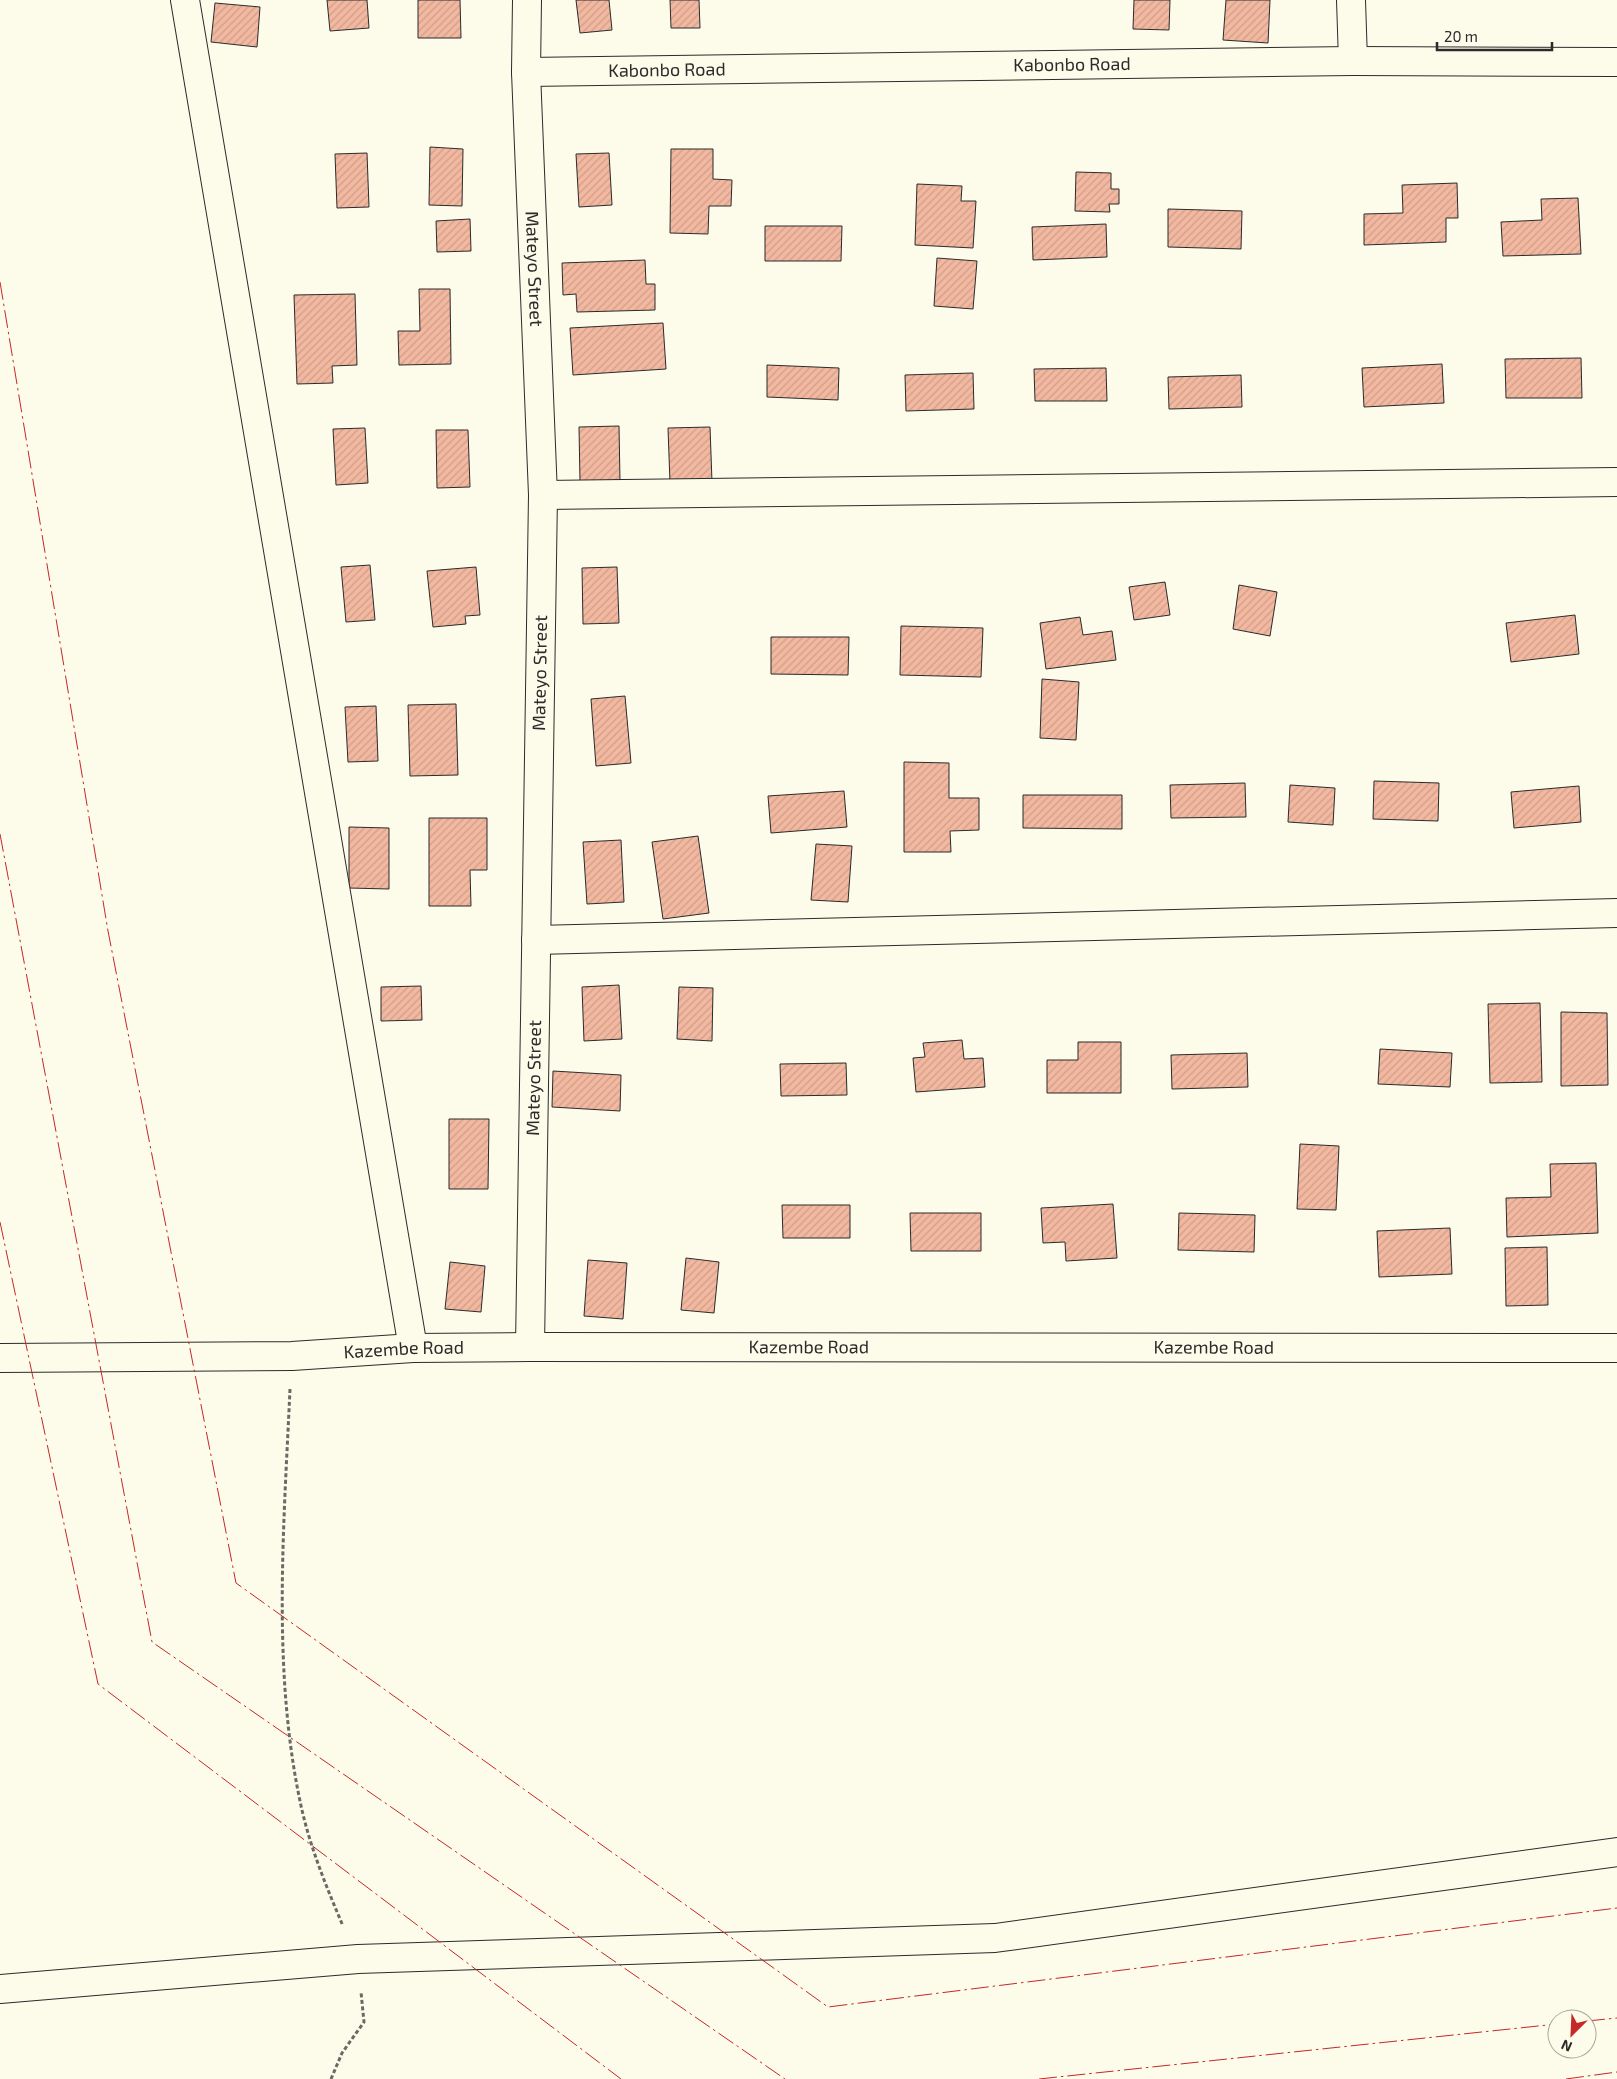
<svg xmlns="http://www.w3.org/2000/svg" width="1617" height="2079" viewBox="0 0 1617 2079" font-family="'Exo 2',sans-serif">
	<style>
		.building { fill: url(#building-hatch); stroke: #2b2b2b }
		.lines { fill: none; stroke-linecap: round; stroke-linejoin: round }
		.minor-casing { stroke: #2b2b2b; stroke-width: 30 }
		.major-casing { stroke: #2b2b2b; stroke-width: 30 }
		.path { stroke: #6a6964; stroke-width: 3; stroke-dasharray: 4 2.5; stroke-linecap: butt }
		.minor { stroke: #fdfbea; stroke-width: 28 }
		.major { stroke: #fdfbea; stroke-width: 28 }
		.power { stroke: #c62828; stroke-width: 1; stroke-dasharray: 18 4 2.5 4; stroke-linecap: butt }
		.labels { text-anchor: middle; stroke-width: 4; stroke-linejoin: round; paint-order: stroke }
		.street-label { font-size: 18px; fill: #2b2b2b; stroke: #fdfbea }
	</style>
	<defs>
		<pattern id="building-hatch" width="6" height="6" patternUnits="userSpaceOnUse" patternTransform="scale(1.25)"><rect width="6" height="6" fill="#f2b8a0"/><path d="M-1 1l2-2M0 6l6-6M5 7l2-2" fill="none" stroke="#d09e8a"/></pattern>
	</defs>
	<rect width="100%" height="100%" fill="#fdfbea"/>
	<!-- building -->
	<g class="building">
		<polygon points="327,0 367,0 369,28 330,31"/>
		<polygon points="418,0 460,0 461,38 418,38"/>
		<polygon points="576,0 609,0 612,30 580,33"/>
		<polygon points="670,0 699,0 700,28 671,28"/>
		<polygon points="1134,0 1170,0 1169,30 1133,29"/>
		<polygon points="1226,0 1270,0 1268,43 1223,40"/>
		<polygon points="215,3 260,7 257,47 211,42"/>
		<polygon points="430,147 463,149 462,206 429,205"/>
		<polygon points="671,149 713,149 713,179 732,180 731,206 709,206 708,234 670,233"/>
		<polygon points="367,153 369,207 337,208 335,154"/>
		<polygon points="609,153 612,205 579,207 576,154"/>
		<polygon points="1076,172 1111,173 1111,189 1119,189 1119,204 1109,204 1110,212 1075,211"/>
		<polygon points="1457,183 1458,218 1446,218 1446,242 1364,245 1364,214 1403,213 1402,185"/>
		<polygon points="917,184 962,186 961,201 976,201 973,248 915,245"/>
		<polygon points="1578,198 1581,254 1503,256 1501,222 1542,220 1541,199"/>
		<polygon points="1168,209 1242,211 1241,249 1168,247"/>
		<polygon points="470,219 471,251 437,252 436,221"/>
		<polygon points="1106,224 1107,257 1033,260 1032,227"/>
		<polygon points="765,226 842,226 841,261 765,261"/>
		<polygon points="937,258 977,261 973,309 934,306"/>
		<polygon points="645,260 646,284 655,284 655,310 577,312 576,294 563,295 562,263"/>
		<polygon points="419,289 450,289 451,364 399,365 398,331 420,331"/>
		<polygon points="355,294 357,365 332,366 333,383 297,384 294,295"/>
		<polygon points="663,323 666,369 573,375 570,328"/>
		<polygon points="1581,358 1582,398 1506,398 1505,359"/>
		<polygon points="1442,364 1444,403 1364,407 1362,368"/>
		<polygon points="767,365 839,368 838,400 767,397"/>
		<polygon points="1106,368 1107,401 1035,401 1034,369"/>
		<polygon points="973,373 974,409 906,411 905,375"/>
		<polygon points="1241,375 1242,407 1169,409 1168,377"/>
		<polygon points="619,426 620,481 580,482 579,427"/>
		<polygon points="710,427 712,482 670,483 668,428"/>
		<polygon points="365,428 368,483 336,485 333,429"/>
		<polygon points="436,430 468,430 470,487 437,488"/>
		<polygon points="370,565 375,620 346,622 341,567"/>
		<polygon points="476,567 480,615 465,616 466,624 433,627 427,571"/>
		<polygon points="617,567 619,623 583,624 582,568"/>
		<polygon points="1165,582 1170,615 1134,620 1129,587"/>
		<polygon points="1239,585 1277,592 1270,636 1233,629"/>
		<polygon points="1575,615 1579,654 1511,662 1506,623"/>
		<polygon points="1080,617 1083,635 1112,631 1116,660 1046,669 1040,623"/>
		<polygon points="901,626 983,628 981,677 900,675"/>
		<polygon points="771,637 849,637 848,675 771,674"/>
		<polygon points="1042,679 1079,682 1076,740 1040,738"/>
		<polygon points="625,696 631,763 596,766 591,699"/>
		<polygon points="456,704 458,775 410,776 408,705"/>
		<polygon points="376,706 378,761 348,762 345,707"/>
		<polygon points="904,762 949,763 949,798 979,798 979,830 950,831 951,852 904,852"/>
		<polygon points="1374,781 1439,783 1438,821 1373,819"/>
		<polygon points="1245,783 1246,817 1171,818 1170,785"/>
		<polygon points="1290,785 1335,788 1333,825 1288,822"/>
		<polygon points="1579,786 1581,822 1514,828 1511,792"/>
		<polygon points="844,791 847,827 771,833 768,796"/>
		<polygon points="1023,795 1122,795 1122,829 1023,828"/>
		<polygon points="429,818 487,818 487,870 470,870 471,906 429,906"/>
		<polygon points="349,827 389,828 389,889 349,888"/>
		<polygon points="698,836 709,913 663,919 652,842"/>
		<polygon points="621,840 624,902 587,904 583,842"/>
		<polygon points="816,844 852,846 848,902 811,900"/>
		<polygon points="619,985 622,1039 584,1041 582,987"/>
		<polygon points="421,986 422,1020 381,1021 381,987"/>
		<polygon points="679,987 713,988 712,1041 677,1039"/>
		<polygon points="1540,1003 1542,1082 1490,1083 1488,1004"/>
		<polygon points="1561,1012 1607,1013 1608,1085 1561,1086"/>
		<polygon points="962,1040 964,1059 983,1058 985,1087 916,1092 913,1058 925,1057 923,1043"/>
		<polygon points="1078,1042 1121,1042 1121,1093 1047,1093 1047,1060 1078,1060"/>
		<polygon points="1380,1049 1452,1053 1450,1087 1378,1084"/>
		<polygon points="1247,1053 1248,1087 1172,1089 1171,1055"/>
		<polygon points="846,1063 847,1095 781,1096 780,1064"/>
		<polygon points="553,1071 621,1075 620,1111 552,1107"/>
		<polygon points="449,1119 489,1119 488,1189 449,1189"/>
		<polygon points="1300,1144 1339,1146 1336,1210 1297,1209"/>
		<polygon points="1596,1163 1598,1233 1507,1237 1506,1198 1551,1197 1550,1164"/>
		<polygon points="1113,1204 1117,1258 1066,1261 1065,1242 1043,1243 1041,1208"/>
		<polygon points="782,1205 850,1205 850,1238 783,1238"/>
		<polygon points="910,1213 981,1213 981,1251 911,1251"/>
		<polygon points="1179,1213 1255,1215 1254,1252 1178,1250"/>
		<polygon points="1450,1228 1452,1274 1379,1277 1377,1231"/>
		<polygon points="1547,1247 1548,1305 1506,1306 1505,1248"/>
		<polygon points="686,1258 719,1262 714,1313 681,1310"/>
		<polygon points="588,1260 627,1263 623,1319 584,1316"/>
		<polygon points="450,1262 485,1266 481,1312 445,1309"/>
	</g>
	<g class="lines">
		<!-- minor casing -->
		<g class="minor-casing">
			<g id="minor">
				<polyline points="185,0 413,1348"/>
				<path id="s1" d="M527 0 526 72 543 495 530 1347"/>
				<polyline points="1351,0 1353,61"/>
				<path id="s2" d="M526 72 1353 61 1617 62"/>
				<polyline points="543,495 1617,482"/>
				<polyline points="536,940 1617,913"/>
				<polyline points="0,1989 358,1959 995,1938 1617,1852"/>
			</g>
		</g>
		<!-- major casing -->
		<g class="major-casing">
			<g id="major">
				<path id="s3" d="M0 1358 292 1356 413 1348 530 1347 1617 1348"/>
			</g>
		</g>
		<!-- path -->
		<g class="path">
			<path d="M290 1389C284 1524 272 1668 300 1801 309 1845 326 1886 343 1926"/>
			<polyline points="331,2079 342,2053 364,2022 361,1992"/>
		</g>
		<!-- minor -->
		<use href="#minor" class="minor"/>
		<!-- major -->
		<use href="#major" class="major"/>
		<!-- power -->
		<g class="power">
			<polyline points="0,282 108,931 236,1583 828,2007 1617,1908"/>
			<polyline points="0,834 152,1642 785,2079"/>
			<polyline points="0,1222 98,1684 621,2079"/>
			<polyline points="1587,2021 1617,2018"/>
			<polyline points="1039,2079 1557,2024"/>
			<polyline points="1566,2079 1617,2072"/>
		</g>
	</g>
	<g class="labels">
		<!-- street labels -->
		<g class="street-label">
			<text dy="6" stroke="none"><textPath href="#s2" startOffset="546">Kabonbo Road</textPath></text>
			<text dy="6" stroke="none"><textPath href="#s2" startOffset="141">Kabonbo Road</textPath></text>
			<text dy="6" stroke="none"><textPath href="#s1" startOffset="269">Mateyo Street</textPath></text>
			<text transform="translate(540 673) rotate(-89)" y="6">Mateyo Street</text>
			<text transform="translate(534 1078) rotate(-89)" y="6">Mateyo Street</text>
			<text dy="6" stroke="none"><textPath href="#s3" startOffset="809">Kazembe Road</textPath></text>
			<text dy="6" stroke="none"><textPath href="#s3" startOffset="1214">Kazembe Road</textPath></text>
			<text dy="6" stroke="none"><textPath href="#s3" startOffset="404">Kazembe Road</textPath></text>
		</g>
	</g>
	<!-- north arrow -->
	<g transform="translate(1572 2034) rotate(204)"><circle r="24" fill="#fdfbea" stroke="#a9a89e"/>
	<path d="M0-4L9 19L0 12L-9 19Z" fill="#c62828"/>
	<text y="-8" font-size="14" font-weight="bold" text-anchor="middle" fill="#2b2b2b">N</text>
	</g>
	<!-- scale -->
	<path d="M1437 42v8h115v-8" fill="none" stroke="#2b2b2b" stroke-width="2.5"/>
	<text x="1444" y="42" font-size="15" fill="#2b2b2b" stroke="#fdfbea" stroke-width="4" paint-order="stroke">20 m</text>
</svg>
